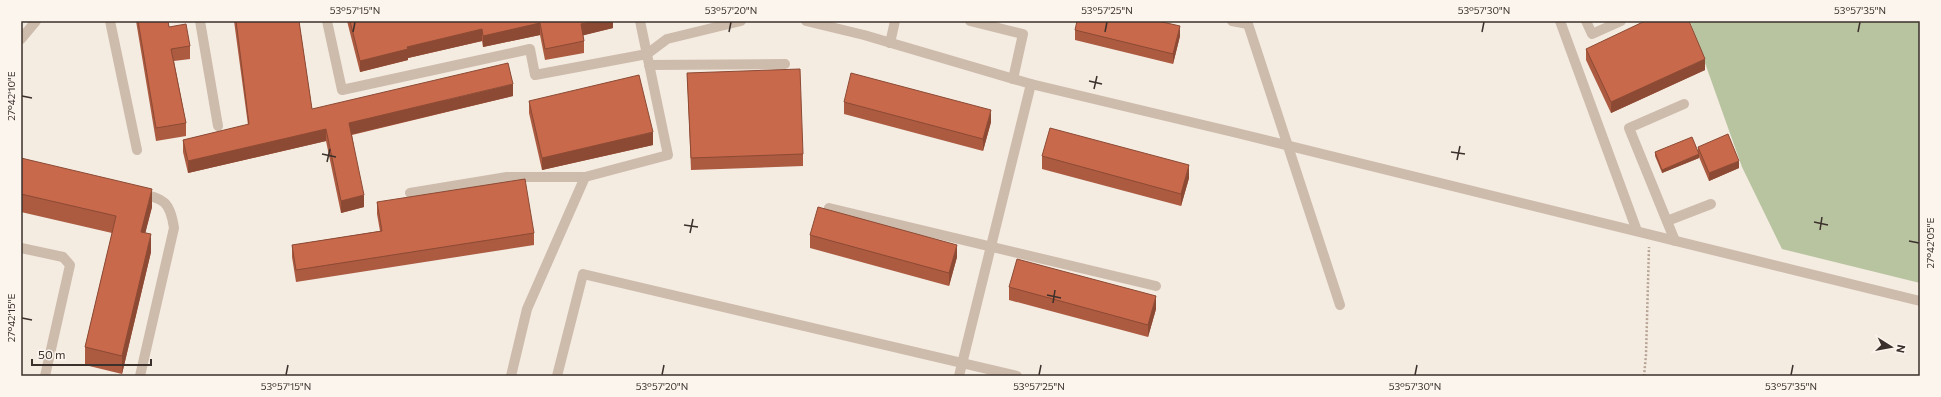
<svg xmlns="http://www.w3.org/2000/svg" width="1941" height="397" viewBox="0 0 1941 397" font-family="Commissioner,sans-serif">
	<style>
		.green { fill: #b8c4a0 }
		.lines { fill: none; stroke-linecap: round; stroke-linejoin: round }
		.path { stroke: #b9a596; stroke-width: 2.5; stroke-dasharray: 2 2; stroke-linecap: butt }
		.minor { stroke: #cdbbac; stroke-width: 10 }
		.wall { fill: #ac5a40 }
		.shaded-wall { fill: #8c4a34 }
		.building { fill: #c8694b; stroke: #8c4a34 }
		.ticks { fill: none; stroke: #3b302b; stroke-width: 1.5 }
		.neatline { fill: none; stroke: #3b302b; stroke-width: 1.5 }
		.ticks-label { font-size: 10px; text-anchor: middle; fill: #3b302b }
	</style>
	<rect width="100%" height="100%" fill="#f4ebe1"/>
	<!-- green -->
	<polygon class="green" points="1690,21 1920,21 1920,283 1782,249 1742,167"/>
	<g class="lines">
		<!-- path -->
		<polyline class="path" points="1644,376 1646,355 1649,247"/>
		<!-- minor -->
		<g class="minor">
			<polyline points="110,21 137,150"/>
			<polyline points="200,21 218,126"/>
			<polyline points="327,21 342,90 530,49 535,75 647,54 667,39 741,21"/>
			<polyline points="806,21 864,35 1031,84 1237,133 1920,301"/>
			<polyline points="970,21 1023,34 1013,79"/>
			<polyline points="1232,21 1248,24"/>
			<polyline points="1247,21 1340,305"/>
			<polyline points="1560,21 1637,231"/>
			<polyline points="1586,21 1592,34 1621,21"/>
			<polyline points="21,39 36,21"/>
			<polyline points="890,43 895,21"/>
			<polyline points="649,65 785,64"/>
			<path d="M139 193C164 199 170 201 174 228L140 376"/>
			<polyline points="410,193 507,177 585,177 668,155 640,21"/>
			<polyline points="829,208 1156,286"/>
			<polyline points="1667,221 1711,204"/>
			<polyline points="1675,241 1629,128 1684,104"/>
			<polyline points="21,248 63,257 70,265 45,376"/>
			<polyline points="511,376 527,309 585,177"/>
			<polyline points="557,376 583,274 1017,376"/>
			<polyline points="959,376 1031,84"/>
		</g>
	</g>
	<!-- wall -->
	<g class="wall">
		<polygon points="136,21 168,21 169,27 190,46 190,59 174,61 186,123 186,136 156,141"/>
		<polygon points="234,21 299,21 312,109 513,96 352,135 364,207 341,213 326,141 188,173 183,152 183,140 248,125"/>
		<polygon points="347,21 613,21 613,28 583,35 584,41 584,53 545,60 540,35 483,47 482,41 408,58 408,60 360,72"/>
		<polygon points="1075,30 1180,36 1173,64 1075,40"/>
		<polygon points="1586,49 1705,70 1611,113 1586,60"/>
		<polygon points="687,73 803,154 803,166 691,170"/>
		<polygon points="529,101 653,145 542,170 529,113"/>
		<polygon points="844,102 991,122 983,151 844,114"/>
		<polygon points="1698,147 1739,168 1709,181 1699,157 1699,158 1662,173 1655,156 1655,152 1698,151"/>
		<polygon points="1042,156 1189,178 1181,206 1042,169"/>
		<polygon points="21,158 152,207 145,233 151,252 122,374 85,365 85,347 112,233 21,212"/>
		<polygon points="377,202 534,233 534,245 296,282 292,257 292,245 380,231 377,214"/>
		<polygon points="810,235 957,257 949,286 810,248"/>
		<polygon points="1009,287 1156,309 1148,337 1009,300"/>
	</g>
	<!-- shaded-wall -->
	<g class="shaded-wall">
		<polygon points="595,21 613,21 613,28 581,36 581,24"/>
		<polygon points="540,23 540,35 483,47 483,36"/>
		<polygon points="1180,26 1180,36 1173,64 1173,54"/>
		<polygon points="482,29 482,41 408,58 408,60 360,72 360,61 407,47"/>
		<polygon points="1705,59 1705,70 1611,113 1611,102"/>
		<polygon points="513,84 513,96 349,135 349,123"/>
		<polygon points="991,110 991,122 983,151 983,139"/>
		<polygon points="326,129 326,141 188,173 188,161"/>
		<polygon points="653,132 653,145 542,170 542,158"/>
		<polygon points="1699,154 1699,158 1662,173 1662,170"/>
		<polygon points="1739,161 1739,168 1709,181 1709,173"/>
		<polygon points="1189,165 1189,178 1181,206 1181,194"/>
		<polygon points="152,189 152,207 141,250 141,232"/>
		<polygon points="364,195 364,207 341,213 341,201"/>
		<polygon points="151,234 151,252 122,374 122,356"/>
		<polygon points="957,245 957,257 949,286 949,273"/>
		<polygon points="1156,296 1156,309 1148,337 1148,325"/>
	</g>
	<!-- building -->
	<g class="building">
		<polygon points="138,21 168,21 169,27 186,24 190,46 171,49 186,123 156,128"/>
		<polygon points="236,21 299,21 312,109 508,63 513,84 349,123 364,195 341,201 326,129 188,161 183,140 249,124"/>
		<polygon points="350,21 595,21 581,24 584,41 545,49 540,23 483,36 482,29 407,47 408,49 360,61"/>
		<polygon points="1077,21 1158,21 1180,26 1173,54 1075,30"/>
		<polygon points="1645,21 1689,21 1705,59 1611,102 1586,49"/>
		<polygon points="800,69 803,154 691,158 687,73"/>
		<polygon points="851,73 991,110 983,139 844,102"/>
		<polygon points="639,75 653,132 542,158 529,101"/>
		<polygon points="1050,128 1189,165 1181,194 1042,156"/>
		<polygon points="1728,134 1739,161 1709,173 1698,147"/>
		<polygon points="1692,137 1699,154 1662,170 1655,152"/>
		<polygon points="21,158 152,189 141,232 151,234 122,356 85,347 116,216 21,194"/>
		<polygon points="525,179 534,233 296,270 292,245 382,231 377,202"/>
		<polygon points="818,207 957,245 949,273 810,235"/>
		<polygon points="1017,259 1156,296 1148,325 1009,287"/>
	</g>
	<!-- ticks -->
	<path class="ticks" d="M353 32 355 22M729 32 731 22M1105 32 1107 22M1482 32 1484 22M1858 32 1860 22M1089 81 1102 84M1094 89 1097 76M22 96 32 98M1451 152 1465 154M322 154 336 157M1457 160 1460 146M327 162 330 149M1814 222 1828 225M684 225 698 227M1820 230 1822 217M690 233 693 219M1909 241 1919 243M1047 295 1061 298M1053 303 1055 290M22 318 32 320M286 375 288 365M662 375 664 365M1039 375 1041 365M1415 375 1417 365M1791 375 1793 365"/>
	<!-- border -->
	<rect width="1941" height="397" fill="none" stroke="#fbf5ee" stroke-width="44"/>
	<!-- north arrow -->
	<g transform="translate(1891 347) rotate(101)" stroke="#fbf5ee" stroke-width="3" paint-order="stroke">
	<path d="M0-3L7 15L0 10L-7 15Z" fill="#3b302b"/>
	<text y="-6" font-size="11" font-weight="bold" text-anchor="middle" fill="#3b302b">N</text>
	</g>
	<!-- scale -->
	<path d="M32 359v6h119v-6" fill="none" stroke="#3b302b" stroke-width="2"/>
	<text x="38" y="359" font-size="12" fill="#3b302b" stroke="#fbf5ee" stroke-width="3" paint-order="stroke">50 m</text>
	<rect x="22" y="22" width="1897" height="353" class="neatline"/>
	<g class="ticks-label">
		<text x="355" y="14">53°57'15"N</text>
		<text x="731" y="14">53°57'20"N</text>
		<text x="1107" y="14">53°57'25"N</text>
		<text x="1484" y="14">53°57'30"N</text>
		<text x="1860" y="14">53°57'35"N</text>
		<text transform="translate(11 96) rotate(-90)" y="4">27°42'10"E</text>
		<text transform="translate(1930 243) rotate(-90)" y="4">27°42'05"E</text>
		<text transform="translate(11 318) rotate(-90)" y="4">27°42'15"E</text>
		<text x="286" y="390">53°57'15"N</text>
		<text x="662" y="390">53°57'20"N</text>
		<text x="1039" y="390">53°57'25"N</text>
		<text x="1415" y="390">53°57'30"N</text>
		<text x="1791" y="390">53°57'35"N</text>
	</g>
</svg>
